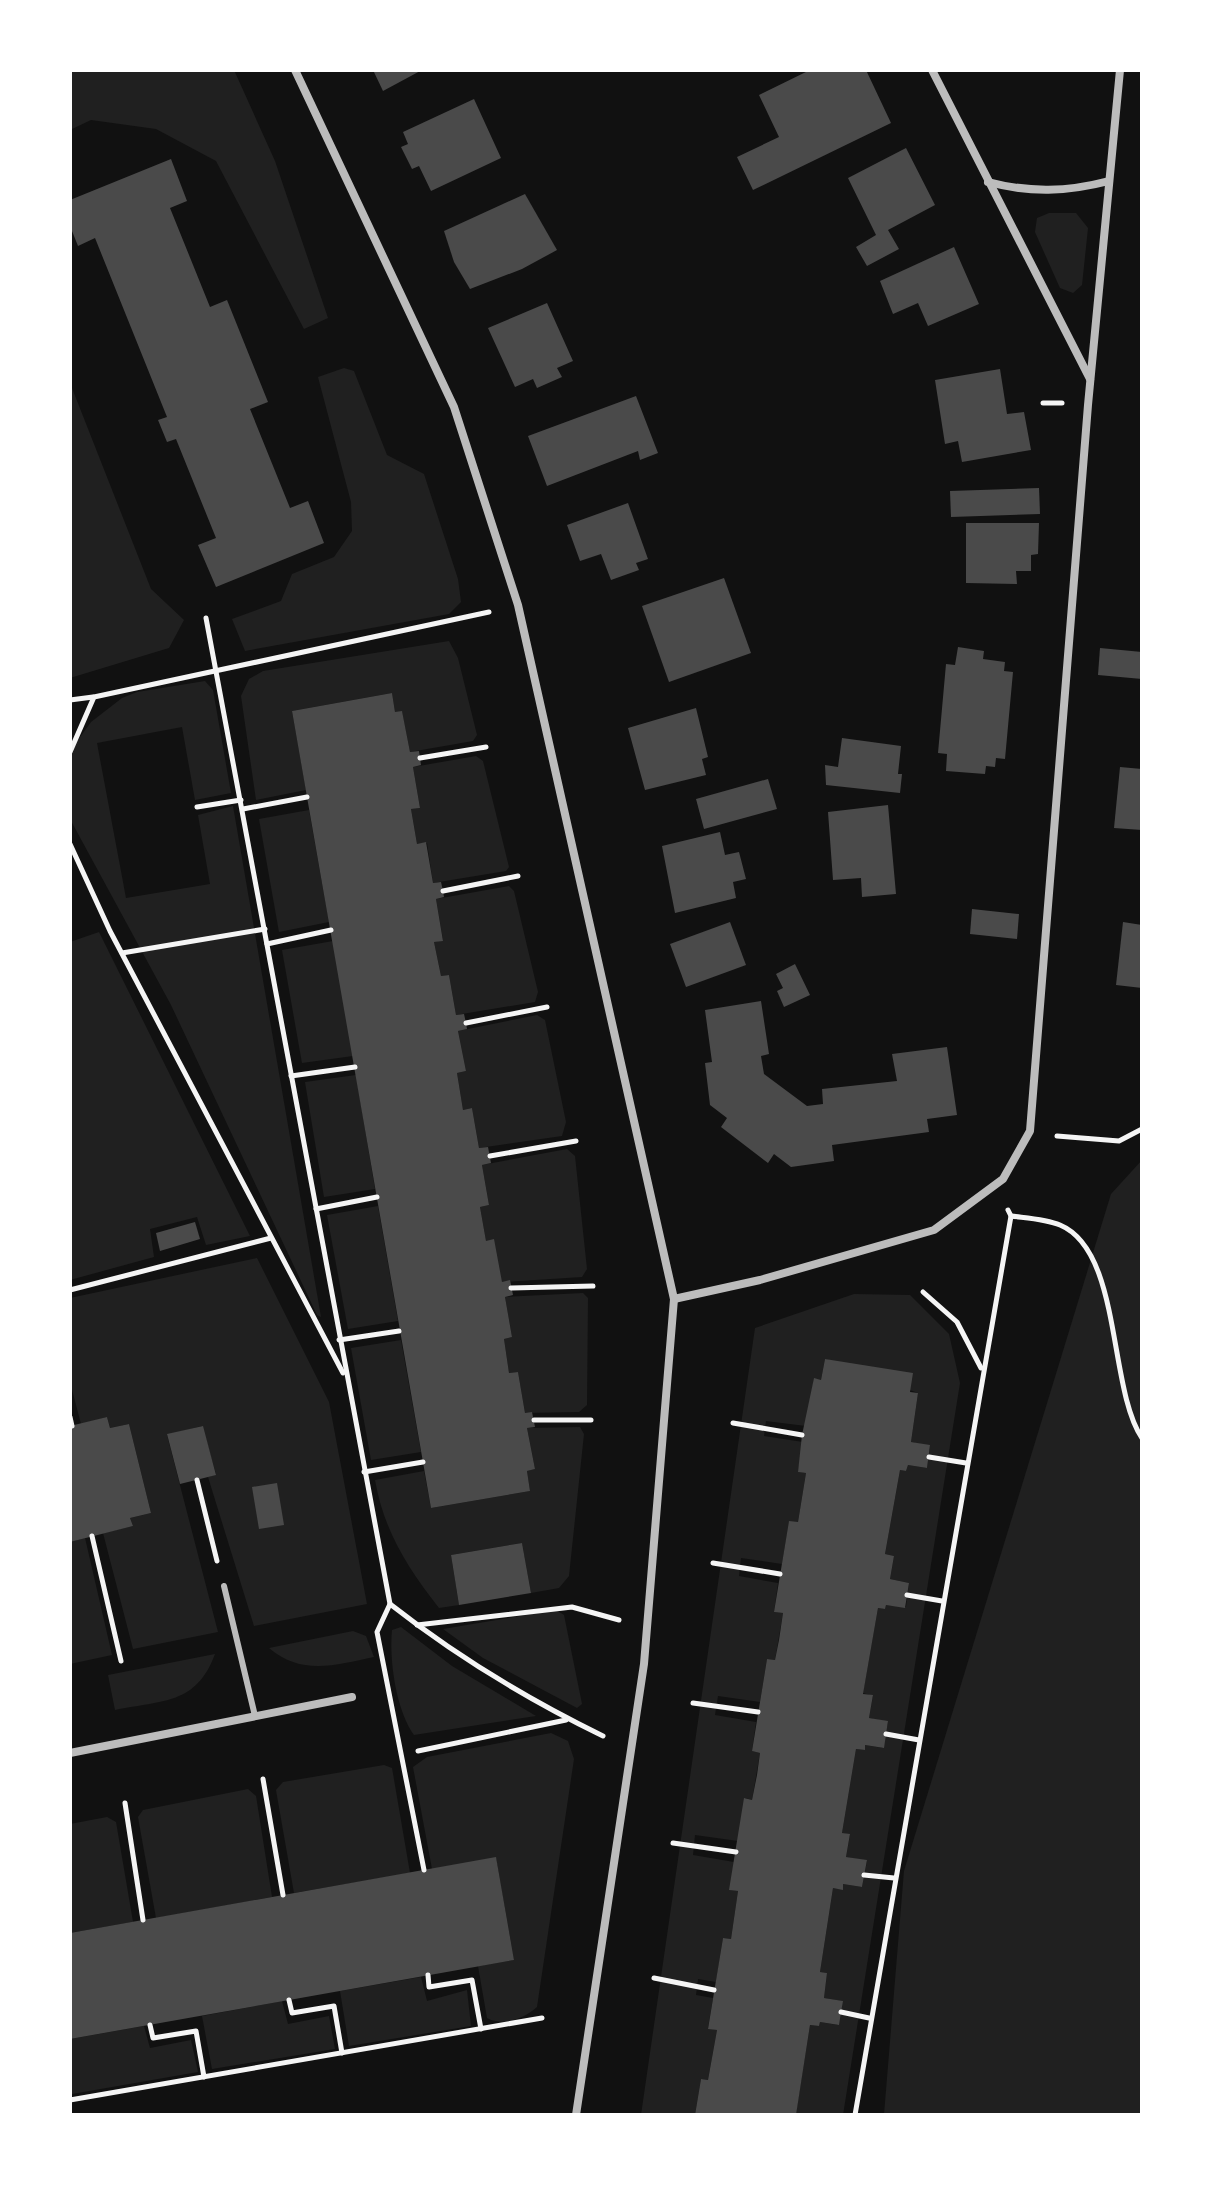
<svg xmlns="http://www.w3.org/2000/svg" width="1212" height="2185" viewBox="0 0 1212 2185" font-family="Roboto,sans-serif">
	<style>
		.green { fill: #202020 }
		.building { fill: #4a4a4a }
		.lines { fill: none; stroke-linecap: round; stroke-linejoin: round }
		.path { stroke: #f5f5f5; stroke-width: 5 }
		.service { stroke: #bcbcbc; stroke-width: 6 }
		.minor { stroke: #bcbcbc; stroke-width: 8 }
	</style>
	<rect width="100%" height="100%" fill="#111"/>
	<!-- green -->
	<g class="green">
		<polygon points="70,70 234,70 275,161 328,318 304,329 216,161 156,129 91,120 70,130"/>
		<polygon points="1049,213 1076,213 1088,228 1082,285 1073,293 1060,288 1035,232 1037,218"/>
		<polygon points="344,368 354,371 387,455 424,474 458,579 461,602 449,614 245,651 232,619 281,601 292,574 334,557 352,531 351,502 318,377"/>
		<polygon points="70,383 151,589 184,620 169,648 70,678"/>
		<polygon points="449,641 458,658 477,735 473,741 410,752 402,712 395,712 392,693 292,711 306,790 256,800 241,696 249,679 263,671"/>
		<polygon points="205,681 213,690 231,793 195,800 182,727 97,743 126,898 210,884 198,815 233,806 321,1317 317,1315 171,1005 70,819 70,751 91,722 122,698 137,692"/>
		<polygon points="476,756 483,761 509,867 506,871 433,883 427,843 417,844 411,809 420,808 413,767"/>
		<polygon points="309,810 329,922 279,932 259,819"/>
		<polygon points="509,886 514,891 538,992 535,1002 456,1015 449,975 441,976 434,942 443,940 436,899"/>
		<polygon points="99,932 250,1236 206,1245 197,1217 150,1229 154,1257 70,1280 70,942"/>
		<polygon points="333,941 353,1056 302,1063 282,950"/>
		<polygon points="537,1015 545,1020 566,1122 562,1136 479,1148 472,1108 463,1110 457,1073 466,1071 458,1031"/>
		<polygon points="356,1075 375,1189 324,1197 305,1082"/>
		<polygon points="567,1149 575,1156 587,1269 582,1277 502,1282 486,1241 480,1207 489,1205 482,1165"/>
		<polygon points="1142,1160 1142,2115 884,2115 904,1871 1111,1194"/>
		<polygon points="378,1206 398,1321 348,1329 327,1215"/>
		<polygon points="257,1258 329,1402 367,1604 254,1626 208,1477 216,1474 202,1426 167,1435 218,1632 133,1649 103,1533 133,1526 130,1518 151,1513 129,1424 110,1428 107,1417 81,1424 70,1382 70,1298"/>
		<polygon points="583,1293 588,1298 587,1405 579,1412 525,1413 518,1372 509,1373 504,1339 512,1337 505,1297"/>
		<polygon points="854,1294 910,1295 949,1334 960,1383 843,2115 796,2113 810,2025 819,2026 820,2022 838,2025 842,2001 824,1998 827,1973 820,1972 833,1888 842,1889 843,1884 862,1887 867,1861 846,1857 850,1835 842,1833 856,1749 864,1750 865,1745 883,1748 888,1722 869,1718 873,1696 863,1693 878,1608 885,1609 886,1605 906,1607 909,1583 890,1579 894,1556 885,1554 900,1470 906,1471 908,1465 927,1468 930,1446 911,1442 918,1393 825,1359 821,1380 814,1379 806,1426 766,1421 764,1436 803,1442 798,1472 806,1473 798,1522 789,1522 782,1564 741,1558 739,1576 778,1583 774,1612 783,1613 775,1660 767,1659 760,1702 718,1696 715,1715 756,1722 752,1751 760,1753 752,1800 745,1798 738,1841 695,1835 693,1855 734,1862 730,1890 738,1891 731,1939 723,1938 716,1982 698,1979 696,1995 713,1998 708,2028 717,2030 708,2080 701,2079 695,2115 641,2115 755,1328"/>
		<polygon points="401,1340 421,1452 371,1460 351,1348"/>
		<path d="M580 1427 584 1434 569 1576 559 1588 531 1593 522 1543 451 1555 459 1605 439 1608C407 1567 384 1531 375 1480L424 1471 431 1508 530 1491 527 1471 535 1469 527 1428Z"/>
		<polygon points="85,1538 112,1655 70,1664 70,1542"/>
		<polygon points="556,1610 564,1615 582,1704 577,1708 483,1658 443,1629"/>
		<path d="M401 1627 452 1666 536 1716 414 1735C396 1710 389 1660 392 1630Z"/>
		<path d="M353 1631 366 1636 374 1657C335 1665 302 1676 269 1648Z"/>
		<path d="M215 1654C196 1705 163 1700 115 1710L108 1675Z"/>
		<path d="M551 1733 568 1741 574 1759 537 2007C525 2018 503 2027 487 2018L478 1966 514 1960 496 1858 432 1869 413 1767 427 1757Z"/>
		<polygon points="384,1765 392,1768 410,1873 294,1893 276,1790 283,1782"/>
		<polygon points="248,1789 256,1796 272,1897 156,1918 138,1817 143,1810"/>
		<polygon points="107,1817 116,1822 133,1922 70,1933 70,1824"/>
		<polygon points="421,1977 427,2001 467,1990 471,2026 349,2046 340,1991"/>
		<polygon points="282,2001 288,2024 329,2016 335,2049 212,2069 202,2016"/>
		<polygon points="144,2026 150,2048 191,2040 198,2072 72,2094 70,2039"/>
	</g>
	<!-- building -->
	<g class="building">
		<polygon points="373,70 422,70 383,91"/>
		<polygon points="810,70 866,70 891,123 753,190 737,157 779,137 759,95"/>
		<polygon points="474,99 501,158 431,191 419,166 412,169 401,147 408,144 403,132"/>
		<polygon points="906,148 935,205 888,230 899,249 867,266 856,247 876,235 848,178"/>
		<polygon points="171,159 187,201 170,208 210,307 227,300 268,402 250,409 290,508 308,501 324,543 216,587 198,545 216,538 176,439 167,442 158,420 167,417 95,238 78,246 70,226 70,200"/>
		<polygon points="525,194 557,250 522,269 470,289 454,262 444,231"/>
		<polygon points="954,247 979,304 928,326 918,303 893,314 880,281"/>
		<polygon points="547,303 573,361 557,368 562,377 537,388 533,379 515,387 488,328"/>
		<polygon points="1000,369 1007,414 1024,412 1031,450 962,462 958,441 945,444 935,380"/>
		<polygon points="636,396 658,453 640,460 638,451 547,486 528,436"/>
		<polygon points="1039,488 1040,514 951,517 950,491"/>
		<polygon points="628,503 648,559 636,563 639,570 611,580 601,554 580,561 567,525"/>
		<polygon points="966,523 1039,523 1038,554 1031,555 1031,571 1016,571 1017,584 966,583"/>
		<polygon points="724,578 751,653 669,682 642,606"/>
		<polygon points="958,647 984,651 983,659 1005,662 1004,671 1013,672 1005,759 996,758 995,767 986,766 985,774 946,771 947,754 938,753 946,664 955,665"/>
		<polygon points="1100,648 1142,652 1142,679 1098,675"/>
		<polygon points="392,693 395,712 402,711 410,752 419,751 421,765 413,767 420,808 411,809 417,844 426,842 433,883 441,882 443,891 444,897 436,899 443,941 434,942 441,976 449,975 456,1015 464,1014 466,1023 467,1029 458,1031 466,1071 457,1073 463,1110 472,1108 479,1148 488,1147 491,1163 482,1165 489,1205 480,1207 486,1241 494,1239 502,1282 510,1280 513,1295 505,1297 512,1337 504,1339 509,1373 518,1372 525,1413 532,1412 535,1427 527,1428 535,1469 527,1471 530,1491 431,1508 292,711"/>
		<polygon points="696,708 708,757 702,759 706,775 645,790 628,728"/>
		<polygon points="842,738 901,746 898,774 902,774 900,793 826,785 825,765 838,767"/>
		<polygon points="1120,767 1142,769 1142,830 1114,828"/>
		<polygon points="768,779 777,809 704,829 696,799"/>
		<polygon points="888,805 896,894 862,897 861,878 833,880 828,812"/>
		<polygon points="720,832 725,855 739,852 746,879 733,882 736,898 675,913 662,846"/>
		<polygon points="972,909 1019,914 1017,939 970,934"/>
		<polygon points="730,922 746,965 686,987 670,944"/>
		<polygon points="1123,922 1142,925 1142,988 1116,985"/>
		<polygon points="795,964 810,995 784,1007 777,991 783,988 776,974"/>
		<polygon points="761,1001 769,1054 761,1056 764,1074 807,1106 823,1104 822,1089 897,1081 892,1054 947,1047 957,1115 927,1119 929,1132 832,1145 834,1161 791,1167 774,1154 768,1163 721,1127 727,1118 710,1105 705,1063 712,1062 705,1010"/>
		<polygon points="195,1222 200,1239 160,1251 156,1233"/>
		<polygon points="825,1359 913,1373 910,1392 918,1393 911,1442 930,1445 927,1468 908,1465 906,1471 900,1470 885,1554 894,1556 890,1579 909,1583 905,1608 886,1605 885,1609 878,1608 863,1694 873,1695 869,1718 888,1721 884,1748 865,1745 865,1750 856,1749 842,1833 850,1834 846,1857 867,1860 862,1887 843,1884 843,1890 833,1888 820,1972 827,1973 824,1998 843,2001 841,2012 839,2025 820,2022 819,2026 810,2025 796,2115 695,2115 701,2079 708,2080 717,2030 708,2029 723,1938 731,1939 738,1891 729,1890 744,1798 752,1800 757,1775 760,1753 752,1751 767,1659 775,1660 779,1640 783,1613 774,1612 789,1521 798,1522 806,1473 798,1472 802,1435 814,1378 821,1380"/>
		<polygon points="107,1417 110,1428 129,1424 151,1513 130,1518 133,1526 70,1542 70,1426"/>
		<polygon points="203,1426 216,1475 180,1484 167,1434"/>
		<polygon points="277,1483 284,1525 259,1529 252,1487"/>
		<polygon points="522,1543 531,1593 459,1605 451,1555"/>
		<polygon points="496,1857 514,1960 70,2039 70,1933"/>
	</g>
	<g class="lines">
		<!-- path -->
		<g class="path">
			<polyline points="1043,403 1062,403"/>
			<path d="M206 618 390 1604C455 1655 529 1700 603 1736"/>
			<polyline points="70,700 93,697"/>
			<polyline points="70,752 94,697 489,612"/>
			<polyline points="420,758 486,747"/>
			<polyline points="197,807 241,800"/>
			<polyline points="243,809 307,797"/>
			<polyline points="70,844 110,931 343,1373"/>
			<polyline points="443,891 518,876"/>
			<polyline points="267,944 331,930"/>
			<polyline points="122,953 265,929"/>
			<polyline points="466,1023 547,1007"/>
			<polyline points="291,1076 355,1067"/>
			<polyline points="1057,1136 1119,1141 1142,1129"/>
			<polyline points="490,1156 576,1141"/>
			<polyline points="316,1209 377,1197"/>
			<path d="M1011 1216C1026 1218 1046 1219 1060 1225 1122 1251 1108 1388 1142 1438"/>
			<polyline points="511,1288 593,1286"/>
			<polyline points="70,1290 271,1238"/>
			<polyline points="923,1292 957,1322 981,1368"/>
			<polyline points="339,1340 399,1331"/>
			<polyline points="70,1417 72,1426"/>
			<polyline points="534,1420 591,1420"/>
			<polyline points="733,1423 802,1435"/>
			<polyline points="929,1457 966,1463"/>
			<polyline points="364,1472 423,1462"/>
			<polyline points="197,1480 217,1561"/>
			<polyline points="92,1536 121,1661"/>
			<polyline points="713,1563 780,1574"/>
			<polyline points="907,1595 942,1601"/>
			<polyline points="390,1604 377,1632 424,1870"/>
			<polyline points="417,1625 572,1607 619,1620"/>
			<polyline points="693,1703 758,1712"/>
			<polyline points="886,1734 919,1740"/>
			<polyline points="418,1751 566,1720"/>
			<polyline points="263,1779 283,1895"/>
			<polyline points="125,1803 143,1920"/>
			<polyline points="673,1843 736,1852"/>
			<polyline points="864,1875 894,1878"/>
			<polyline points="428,1975 429,1987 472,1980 481,2029"/>
			<polyline points="654,1978 714,1990"/>
			<polyline points="289,2000 292,2013 334,2006 342,2053"/>
			<polyline points="841,2012 869,2018"/>
			<polyline points="150,2025 153,2038 196,2031 204,2077"/>
			<polyline points="70,2100 542,2018"/>
			<polyline points="855,2115 1011,1216 1008,1210"/>
		</g>
		<!-- service -->
		<polyline class="service" points="224,1586 255,1716"/>
		<!-- minor -->
		<g class="minor">
			<polyline points="295,70 454,407 518,605 674,1299 644,1664 576,2115"/>
			<polyline points="932,70 1090,379"/>
			<path d="M988 182C1030 193 1067 192 1109 181"/>
			<polyline points="674,1299 760,1280 934,1230 1003,1179 1030,1131 1088,405 1120,70"/>
			<polyline points="70,1753 352,1697"/>
		</g>
	</g>
	<!-- border -->
	<rect width="1212" height="2185" fill="none" stroke="#ffffff" stroke-width="144"/>
</svg>
